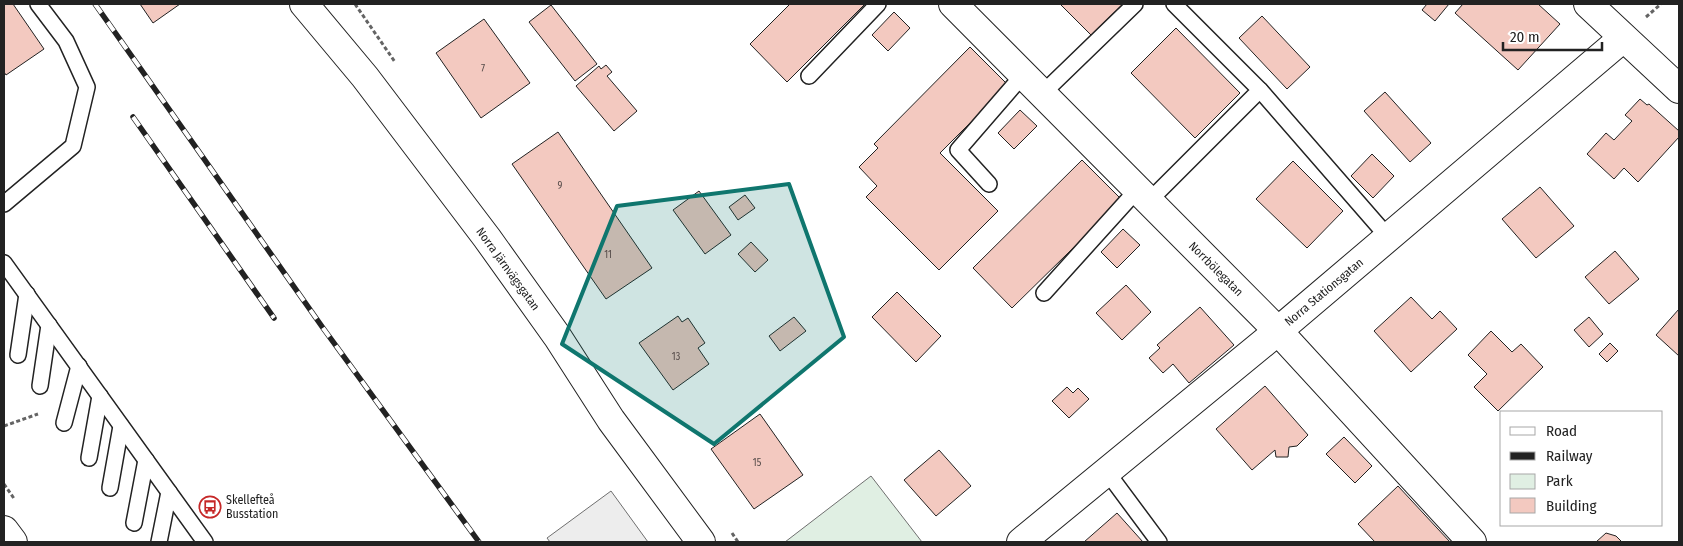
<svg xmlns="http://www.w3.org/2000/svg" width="1683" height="546" viewBox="0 0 1683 546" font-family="'Fira Sans Condensed',sans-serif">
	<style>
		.green { fill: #e0efe3; stroke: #6f6f6f }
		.parking { fill: #ededed; stroke: #6f6f6f }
		.building { fill: #f3c9c0; stroke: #222 }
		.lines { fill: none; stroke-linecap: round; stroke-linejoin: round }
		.service-casing { stroke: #222; stroke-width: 18 }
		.minor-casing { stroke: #222; stroke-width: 30 }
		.primary-casing { stroke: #222; stroke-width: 30 }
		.path { stroke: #646464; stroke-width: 3; stroke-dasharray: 4 2.5; stroke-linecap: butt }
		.service { stroke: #fff; stroke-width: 15 }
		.minor { stroke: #fff; stroke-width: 28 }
		.primary { stroke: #fff; stroke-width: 28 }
		.rail-casing { stroke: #222; stroke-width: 5.5 }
		.rail { stroke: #fff; stroke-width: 4; stroke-dasharray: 11; stroke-linecap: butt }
		.marked { fill: #0f766e; fill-opacity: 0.2; stroke: #0f766e; stroke-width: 4; stroke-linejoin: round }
		.labels { text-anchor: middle; stroke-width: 4; stroke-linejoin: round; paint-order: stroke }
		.number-label { font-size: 10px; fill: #564c4a }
		.street-label { font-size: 12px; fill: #222; stroke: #fff }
		.poi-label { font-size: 12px; fill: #222; stroke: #fff; text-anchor: start }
	</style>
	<rect width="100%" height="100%" fill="#fff"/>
	<!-- green -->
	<polygon class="green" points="871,476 922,542 785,542"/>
	<!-- parking -->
	<polygon class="parking" points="611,491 648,542 550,542 547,538"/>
	<!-- building -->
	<g class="building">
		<polygon points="4,4 13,4 44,49 6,75 4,72"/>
		<polygon points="140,4 180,4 153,23"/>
		<polygon points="790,4 865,4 787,82 750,44"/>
		<polygon points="1060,4 1123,4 1091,35"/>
		<polygon points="1427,4 1449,4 1435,21 1422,10"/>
		<polygon points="1463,4 1538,4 1560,24 1518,70 1455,13"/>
		<polygon points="551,5 597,64 575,81 529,22"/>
		<polygon points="894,12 910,28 888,51 872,35"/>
		<polygon points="1262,16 1310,67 1287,89 1239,38"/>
		<polygon points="484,19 530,83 481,118 436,53"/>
		<polygon points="1176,28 1240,93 1195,138 1131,73"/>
		<polygon points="970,47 1008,85 940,153 998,211 939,270 866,197 877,186 859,167 878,148 874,144"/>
		<polygon points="606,65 612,72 607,76 637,111 614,131 576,86 599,66 601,69"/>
		<polygon points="1385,92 1431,143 1410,162 1364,111"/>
		<polygon points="1640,99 1647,105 1649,104 1679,131 1679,137 1638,182 1624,168 1614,179 1587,154 1606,133 1614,140 1632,121 1625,115"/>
		<polygon points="1020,110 1037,126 1014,149 998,133"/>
		<polygon points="558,132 652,268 606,299 512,164"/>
		<polygon points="1372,154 1394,176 1373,198 1351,176"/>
		<polygon points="1082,160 1122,200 1012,308 973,268"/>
		<polygon points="1293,161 1343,211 1307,248 1256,199"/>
		<polygon points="1540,187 1574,226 1536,258 1502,219"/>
		<polygon points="699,191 731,235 705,254 673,210"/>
		<polygon points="745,195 755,208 738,220 729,207"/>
		<polygon points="1123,229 1140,245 1117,268 1101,252"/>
		<polygon points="751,242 768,260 755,272 738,254"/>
		<polygon points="1615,251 1639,279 1609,304 1585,277"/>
		<polygon points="1126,285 1151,312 1122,340 1096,313"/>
		<polygon points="897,292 941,336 916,362 872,317"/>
		<polygon points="1411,297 1432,319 1440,311 1457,329 1411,372 1374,331"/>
		<polygon points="1200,307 1234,345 1189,383 1173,364 1163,373 1149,358 1160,348 1157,345"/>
		<polygon points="1679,309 1679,356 1656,335"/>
		<polygon points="678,316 682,322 688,318 705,343 698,348 709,364 673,390 639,343"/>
		<polygon points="794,317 806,331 780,351 769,336"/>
		<polygon points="1589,317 1603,334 1589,347 1574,330"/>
		<polygon points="1491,331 1512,352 1521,344 1543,367 1498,411 1474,387 1487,374 1468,355"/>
		<polygon points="1610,343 1618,351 1607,362 1599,354"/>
		<polygon points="1265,386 1308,435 1297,446 1289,447 1288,457 1276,457 1275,450 1252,470 1216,429"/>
		<polygon points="1067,387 1073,393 1078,388 1089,399 1069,418 1052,401"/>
		<polygon points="760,414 803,475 754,509 711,449"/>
		<polygon points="1344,437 1372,466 1355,483 1326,454"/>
		<polygon points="939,450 971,486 936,516 904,480"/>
		<polygon points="1398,486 1450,542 1375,542 1358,524"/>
		<polygon points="1117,513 1143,542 1084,542"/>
		<polygon points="1606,533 1616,536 1622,542 1596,542"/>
	</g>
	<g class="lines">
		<!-- service casing -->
		<g class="service-casing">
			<g id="service">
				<polyline points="809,76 878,4"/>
				<polyline points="1260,90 1388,237"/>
				<polyline points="1042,94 1135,4"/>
				<polyline points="989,184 958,150 1023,75"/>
				<polyline points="1149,201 1260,90 1174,4"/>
				<polyline points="4,204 73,146 87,87 66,41 38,4"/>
				<polyline points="4,263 205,542"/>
				<polyline points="1044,293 1137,190"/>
				<polyline points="18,355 27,294"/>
				<polyline points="40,386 49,325"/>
				<polyline points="64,423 79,366"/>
				<polyline points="89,458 100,396"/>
				<polyline points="1107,472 1159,542"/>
				<polyline points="110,488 121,426"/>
				<polyline points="134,523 146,460"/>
				<polyline points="159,542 169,492"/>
			</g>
		</g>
		<!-- minor casing -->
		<g class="minor-casing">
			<g id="minor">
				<polyline points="953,4 1278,331 1472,542"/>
				<polyline points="1588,4 1679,89"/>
				<polyline points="4,530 13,542"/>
				<polyline points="1021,542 1278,331 1623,38"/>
			</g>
		</g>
		<!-- primary casing -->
		<g class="primary-casing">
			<polyline id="primary" points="304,4 365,77 487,238 557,336 611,420 701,542"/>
		</g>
		<!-- path -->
		<g class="path">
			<polyline points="355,4 395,62"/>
			<polyline points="1646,17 1661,4"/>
			<polyline points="4,426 38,414"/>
			<polyline points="4,484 15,500"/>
			<polyline points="732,533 738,542"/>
		</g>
		<!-- service -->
		<use href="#service" class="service"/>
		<!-- minor -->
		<use href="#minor" class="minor"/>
		<!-- primary -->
		<use href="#primary" class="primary"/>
		<!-- rail casing -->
		<g class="rail-casing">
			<g id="rail">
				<polyline points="95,4 323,328 479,542"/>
				<polyline points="133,117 274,318"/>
			</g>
		</g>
		<!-- rail -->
		<use href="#rail" class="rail"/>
	</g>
	<!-- marked area -->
	<path class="marked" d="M789 184 844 337 714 444 562 344 617 206Z"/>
	<!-- icons -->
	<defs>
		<g id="bus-ring" transform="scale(1.125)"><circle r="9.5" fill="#fff" stroke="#c62828" stroke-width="1.5"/><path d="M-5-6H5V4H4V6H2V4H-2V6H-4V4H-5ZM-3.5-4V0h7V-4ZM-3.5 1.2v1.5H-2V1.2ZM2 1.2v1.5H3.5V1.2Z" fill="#c62828"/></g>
	</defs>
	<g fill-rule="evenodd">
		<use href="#bus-ring" x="210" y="507"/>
	</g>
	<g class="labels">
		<!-- number labels -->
		<g class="number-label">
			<text x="483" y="72">7</text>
			<text x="560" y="189">9</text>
			<text x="608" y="258">11</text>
			<text x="676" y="360">13</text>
			<text x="757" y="466">15</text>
		</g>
		<!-- street labels -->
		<g class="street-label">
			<text transform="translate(508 269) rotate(54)" y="4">Norra Järnvägsgatan</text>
			<text transform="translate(1216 269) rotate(45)" y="4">Norrbölegatan</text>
			<text transform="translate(1324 292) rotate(-40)" y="4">Norra Stationsgatan</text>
		</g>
		<!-- poi labels -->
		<g class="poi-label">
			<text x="226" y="504">Skellefteå<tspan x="226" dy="14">Busstation</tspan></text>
		</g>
	</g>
	<!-- border -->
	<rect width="1683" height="546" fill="none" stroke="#222222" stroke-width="10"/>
	<!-- legend -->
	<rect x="1500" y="411" width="162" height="115" fill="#ffffff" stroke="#a7a7a7"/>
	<rect x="1510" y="427" width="25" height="8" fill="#ffffff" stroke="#a7a7a7"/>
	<text x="1546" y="436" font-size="15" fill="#222222">Road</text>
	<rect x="1510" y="452" width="25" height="8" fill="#222222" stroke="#a7a7a7"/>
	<text x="1546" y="461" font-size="15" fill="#222222">Railway</text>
	<rect x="1510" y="474" width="25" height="15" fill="#e0efe3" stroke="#a7a7a7"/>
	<text x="1546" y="486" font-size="15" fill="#222222">Park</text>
	<rect x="1510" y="498" width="25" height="15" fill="#f3c9c0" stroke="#a7a7a7"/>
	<text x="1546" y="511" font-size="15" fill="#222222">Building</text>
	<!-- scale -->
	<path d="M1503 42v8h99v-8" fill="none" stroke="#222222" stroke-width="2.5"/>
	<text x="1510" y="42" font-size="15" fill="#222222" stroke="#ffffff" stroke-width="4" paint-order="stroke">20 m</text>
</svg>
